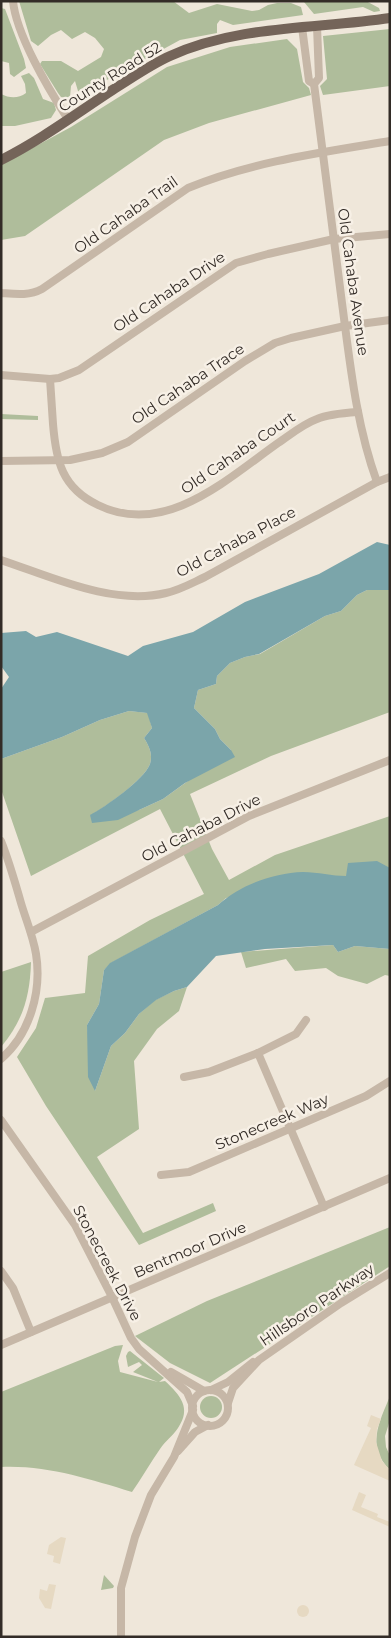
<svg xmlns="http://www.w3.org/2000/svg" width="391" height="1638" viewBox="0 0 391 1638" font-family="Montserrat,sans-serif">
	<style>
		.green { fill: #afbd9b }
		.plaza { fill: #e6d9c2 }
		.water { fill: #7ba5aa }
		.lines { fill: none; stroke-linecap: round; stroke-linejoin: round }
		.minor { stroke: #c6b7a7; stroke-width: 8 }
		.major { stroke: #746459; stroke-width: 10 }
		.labels { text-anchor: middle; stroke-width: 5; stroke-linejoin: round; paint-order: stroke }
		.street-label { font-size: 15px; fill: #332c27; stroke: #f7f0e6 }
	</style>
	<rect width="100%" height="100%" fill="#efe7da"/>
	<!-- green -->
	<g class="green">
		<polygon points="19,1 173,1 189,13 217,4 252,11 259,10 268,5 277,3 291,3 301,7 303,15 233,25 220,20 217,24 217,33 180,40 83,93 78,91 75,81 71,86 70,97 67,99 61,97 58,93 40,64 42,61 61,61 78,71 101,57 104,49 95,38 85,32 72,39 61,30 51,35 38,46 31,41"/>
		<polygon points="300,1 366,1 379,8 380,11 374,12 363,7 314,14 304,2"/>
		<polygon points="1,8 5,9 24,59 26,68 14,77 10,74 9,63 1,61"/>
		<polygon points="390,29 390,86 323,95 320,86 327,79 323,36"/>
		<polygon points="287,39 297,49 303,82 309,88 311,95 209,123 164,140 25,236 1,240 1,165 71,127 167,67 230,47"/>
		<path d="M29 73 34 78 43 99 54 103 56 110 51 118 15 126H1V94C9 98 18 99 26 93L25 84 21 76Z"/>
		<polygon points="1,414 38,416 38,420 1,419"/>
		<path d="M367 590H390V712L271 756 190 794 212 849 229 880 275 855 390 816V868L347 876H335L226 898 218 905 111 963 104 970 99 1004 87 1025 95 1091 111 1046 125 1033 139 1014 155 1000 174 991 187 987 179 1011 157 1029 134 1061 139 1129 97 1157 143 1233 213 1203 216 1211 139 1245 46 1106 17 1057 36 1028 45 998 85 993 88 956 150 920 204 894 160 809 31 876 1 789V759L62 737 100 720 129 711 148 713 152 728 144 738C149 746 153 754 150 764 144 780 105 807 90 816L139 810 163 799 231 750 220 739 215 729 194 708 198 690 216 684 217 676 230 663 245 657 260 654 325 616 341 611 357 595Z"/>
		<polygon points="333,945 338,952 355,946 390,949 390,976 385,975 367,984 338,976 326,968 295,971 286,959 246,968 241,952"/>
		<path d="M31 962C30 996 23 1021 1 1047V972Z"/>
		<polygon points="390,1227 390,1266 210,1383 170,1363 135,1336 207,1301"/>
		<path d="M123 1345 118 1361 120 1372 158 1382 133 1372 142 1365 139 1362 128 1367 126 1356 128 1352 130 1351 164 1378 159 1382 165 1381C180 1395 192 1408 178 1428 173 1436 165 1441 160 1449 150 1463 142 1478 132 1492 89 1479 47 1465 1 1467V1392L115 1346Z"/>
		<circle cx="211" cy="1407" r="11"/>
		<path d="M390 1396V1420L385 1436 386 1447 390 1456V1470C366 1446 379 1423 390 1396Z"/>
		<polygon points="104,1575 114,1586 113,1588 101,1590"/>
	</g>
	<!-- plaza -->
	<g class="plaza">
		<polygon points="371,1415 381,1419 377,1429 376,1442 382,1461 390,1470 390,1481 354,1465 371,1428 367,1426"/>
		<polygon points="359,1492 366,1495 361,1507 378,1514 377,1517 390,1522 390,1527 352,1510"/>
		<polygon points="61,1537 66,1538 60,1564 53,1562 54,1556 47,1554 49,1545"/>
		<polygon points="49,1584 56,1585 51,1609 45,1608 39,1598 40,1589 47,1591"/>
		<circle cx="303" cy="1611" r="6"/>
	</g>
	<!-- water -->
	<g class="water">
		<path d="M377 542 390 545V590H367L357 595 341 611 325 616 259 654 245 657 230 663 217 676 216 684 198 690 194 708 215 729 220 739 231 750 235 757 185 783 163 799 139 810 118 820 92 823 90 815C105 807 144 780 150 764 153 754 149 746 144 738L152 728 147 713 129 711 100 720 62 737 1 759V689L9 677 1 666V633L26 631 36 637 57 632 128 656 143 646 193 632 245 602 319 574Z"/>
		<path d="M377 861 390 868V949L355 946 338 952 333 945 265 949 216 956 187 987 174 991 156 1000 139 1014 125 1033 111 1046 95 1091 88 1077 87 1025 99 1004 104 970 110 963 218 905C240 885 273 873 303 872 318 872 332 876 346 876L348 863Z"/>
	</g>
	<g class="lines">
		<!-- minor -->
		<g class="minor">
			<path d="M13 1C16 34 48 88 66 116L70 118"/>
			<path d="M317 26 319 78 314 84C324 157 333 230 342 303 350 363 356 424 377 482"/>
			<polyline points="302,27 309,81 314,84"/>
			<path d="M1 293C15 294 29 296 42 289L188 188C250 162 324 152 390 141"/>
			<polyline points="1,375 50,379 59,378 79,370 236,263 268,254 334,239 390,234"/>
			<path d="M50 379C51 394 52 409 53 424 56 461 62 488 98 505 165 538 227 479 278 443 290 435 303 424 317 419 329 414 344 413 358 412"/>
			<polyline points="1,461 70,460 102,453 128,442 245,361 275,343 291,338 345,326 390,320"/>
			<path d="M1 560C52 577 113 606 166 593 180 590 192 583 205 577L377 482 390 477"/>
			<path d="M1 841C9 861 15 882 21 903 26 920 33 936 36 954 42 991 30 1034 1 1059"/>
			<polyline points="31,932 249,816 390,760"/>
			<polyline points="258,1053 324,1207"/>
			<polyline points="184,1077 209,1072 258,1053 296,1034 306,1020"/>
			<polyline points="1,1120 75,1225 112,1297 131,1338 139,1349 187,1392 193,1406"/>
			<polyline points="161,1175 189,1172 366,1096 390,1081"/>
			<polyline points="1,1271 13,1288 31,1332"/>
			<polyline points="1,1345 390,1178"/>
			<polyline points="171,1372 204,1391"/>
			<polyline points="211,1390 228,1382 253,1362"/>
			<circle cx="210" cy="1408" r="18"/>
			<polyline points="228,1403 233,1388 259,1360 341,1303 390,1273"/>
			<polyline points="178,1451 195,1432 208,1425"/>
			<polyline points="121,1637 121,1588 135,1537 151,1495 174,1457 193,1410"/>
		</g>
		<!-- major -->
		<path class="major" d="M1 160C41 140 77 113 114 89 132 78 150 65 170 56 238 25 316 29 390 18"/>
	</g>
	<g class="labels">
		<!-- street labels -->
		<g class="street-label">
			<text transform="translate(110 77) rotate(-32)" y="5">County Road 52</text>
			<text transform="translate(126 215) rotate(-35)" y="5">Old Cahaba Trail</text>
			<text transform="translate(353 282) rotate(82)" y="5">Old Cahaba Avenue</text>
			<text transform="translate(169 292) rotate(-34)" y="5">Old Cahaba Drive</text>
			<text transform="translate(188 384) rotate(-34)" y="5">Old Cahaba Trace</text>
			<text transform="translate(238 453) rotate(-34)" y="5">Old Cahaba Court</text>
			<text transform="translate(236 542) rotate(-28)" y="5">Old Cahaba Place</text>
			<text transform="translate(201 828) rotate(-27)" y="5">Old Cahaba Drive</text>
			<text transform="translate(272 1122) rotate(-23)" y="5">Stonecreek Way</text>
			<text transform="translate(190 1250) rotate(-23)" y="5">Bentmoor Drive</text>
			<text transform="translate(107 1263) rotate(62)" y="5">Stonecreek Drive</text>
			<text transform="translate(317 1305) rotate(-34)" y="5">Hillsboro Parkway</text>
		</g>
	</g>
	<!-- border -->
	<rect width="391" height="1638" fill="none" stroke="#332c27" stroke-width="5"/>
</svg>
